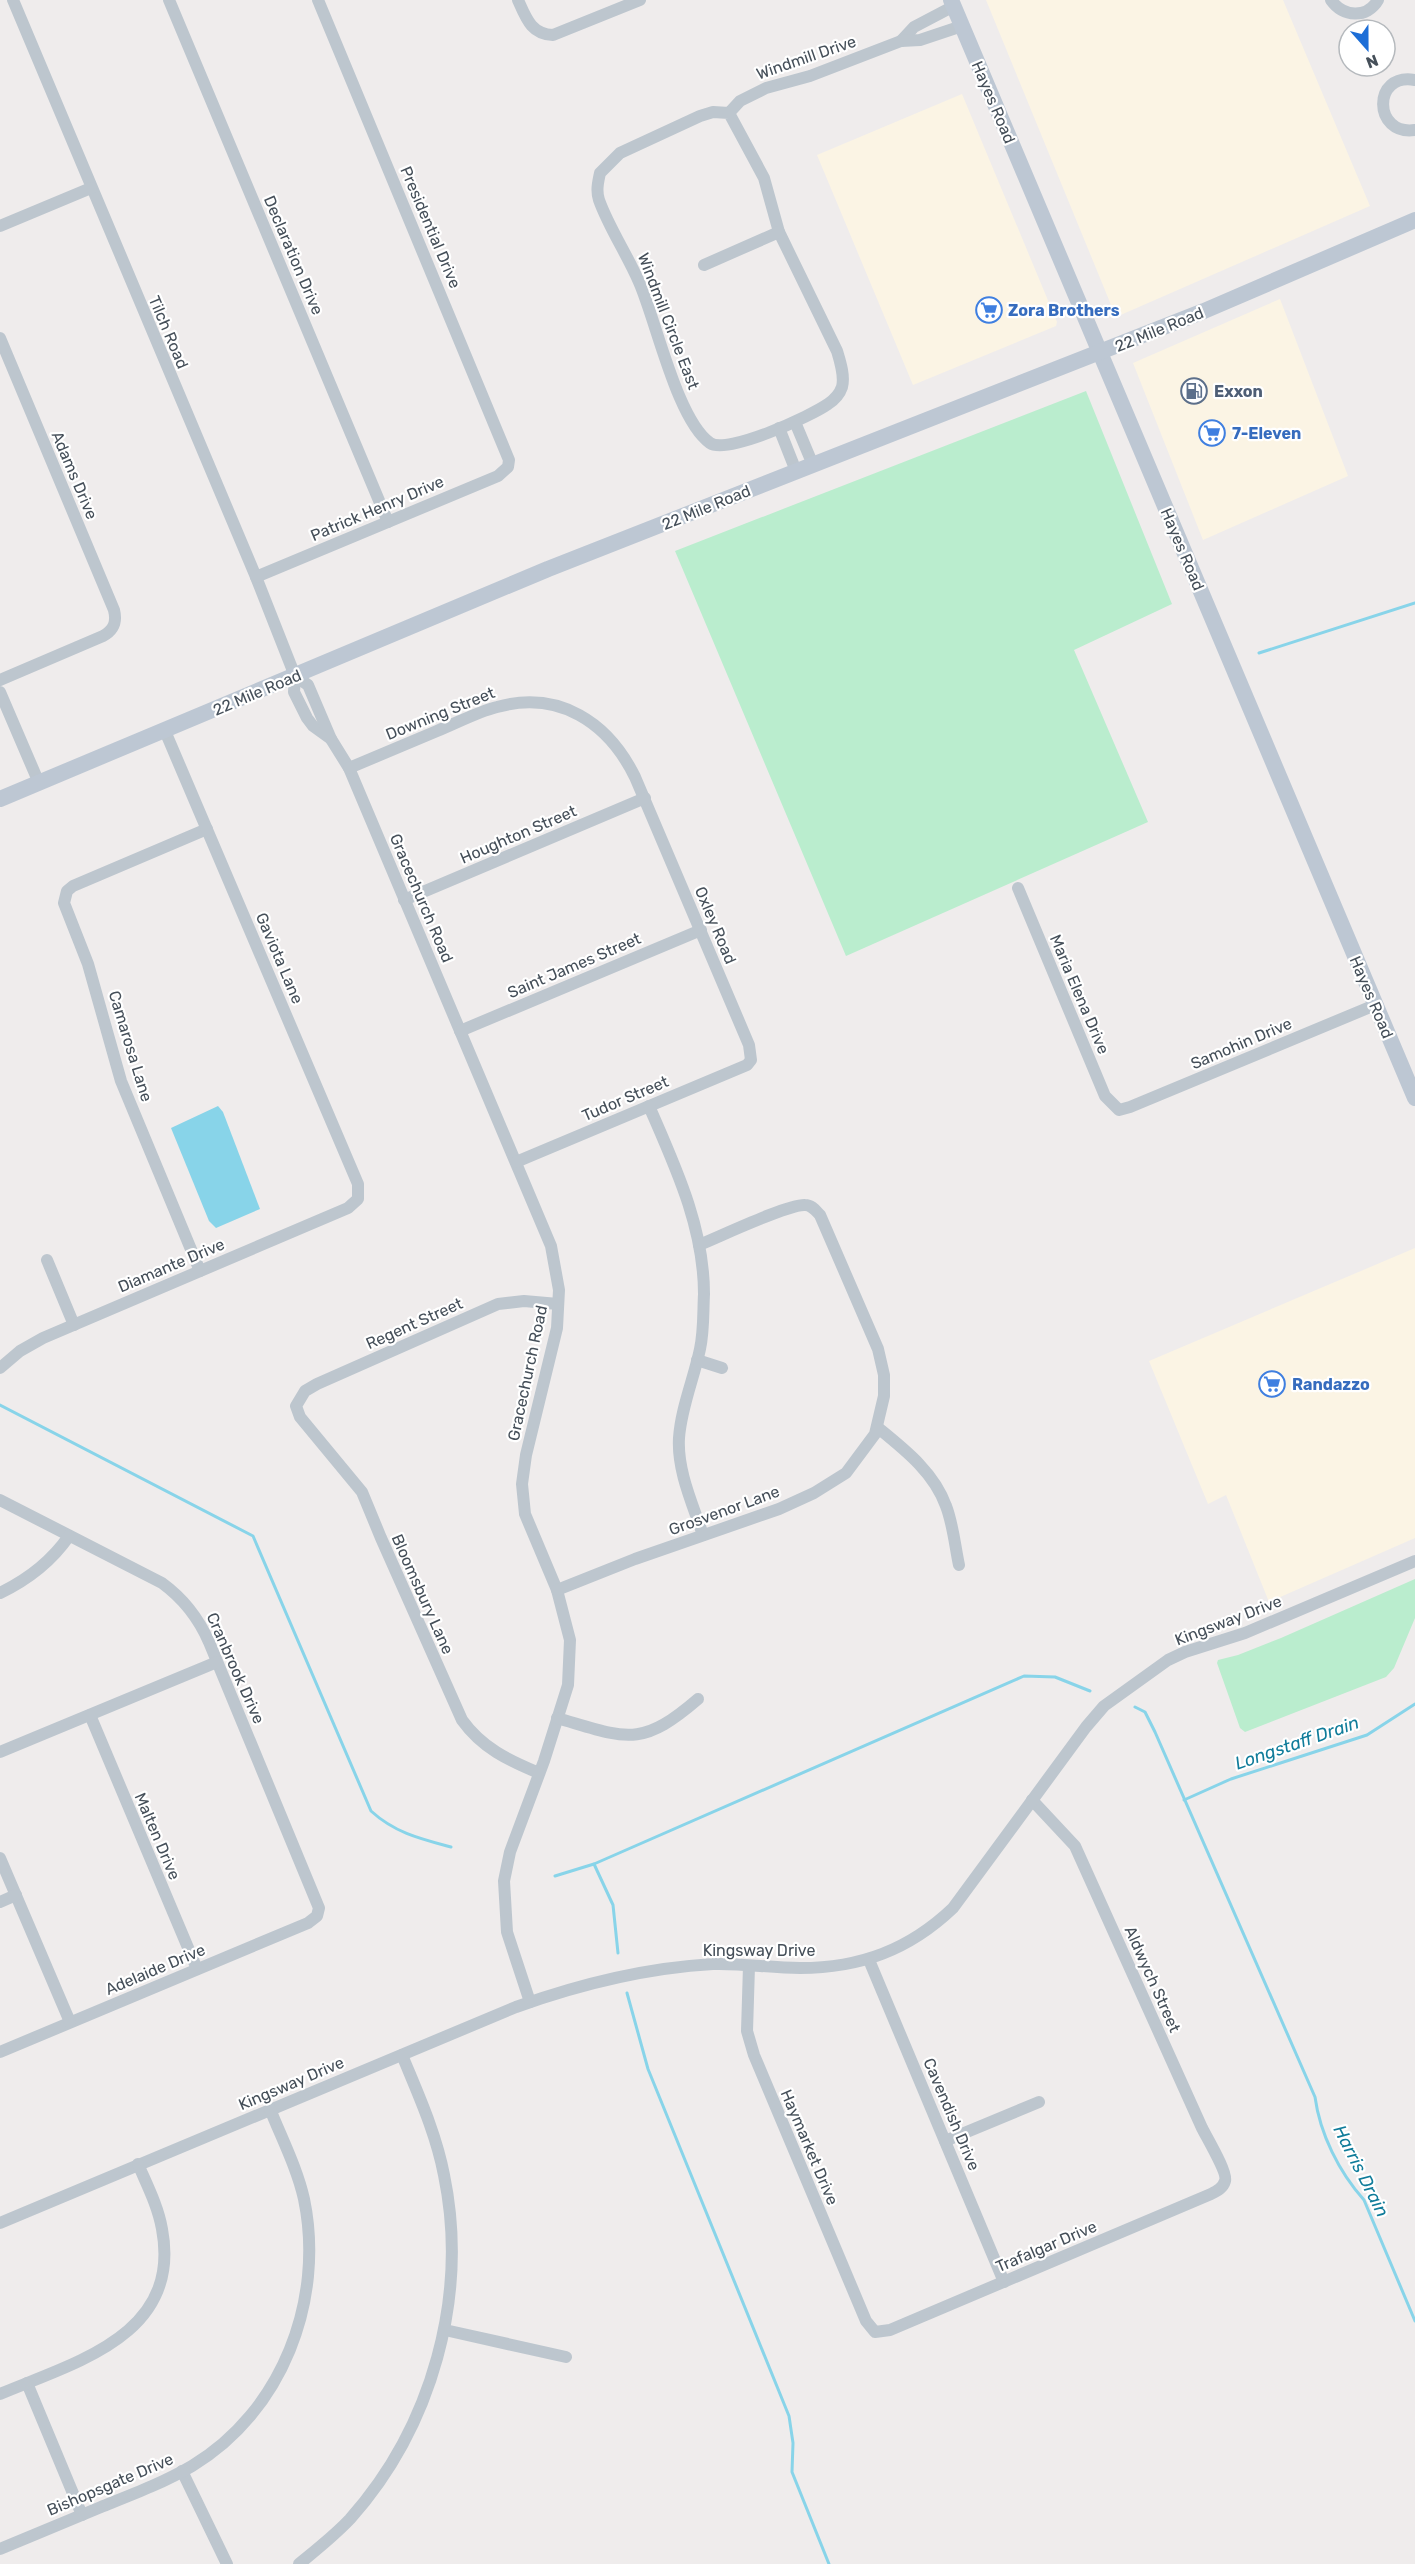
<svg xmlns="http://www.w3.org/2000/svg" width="1415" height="2564" viewBox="0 0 1415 2564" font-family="Rubik,sans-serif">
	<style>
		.commercial { fill: #fbf4e4 }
		.green { fill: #baedce }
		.water { fill: #88d4e9 }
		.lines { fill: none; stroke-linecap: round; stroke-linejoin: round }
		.stream { stroke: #88d4e9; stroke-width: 3 }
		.street { stroke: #bdc6ce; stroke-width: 12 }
		.secondary { stroke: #bdc7d3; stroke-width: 16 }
		.labels { text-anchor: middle; stroke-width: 4.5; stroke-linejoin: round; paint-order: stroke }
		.street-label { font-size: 16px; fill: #454f59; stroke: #fff }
		.shop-label { font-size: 16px; font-weight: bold; fill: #366cbe; stroke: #fff; text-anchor: start }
		.service-label { font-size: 16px; font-weight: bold; fill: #4e5e75; stroke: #fff; text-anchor: start }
		.water-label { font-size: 18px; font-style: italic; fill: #107c9a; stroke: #fff }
	</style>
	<rect width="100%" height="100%" fill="#efecec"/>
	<!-- commercial -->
	<g class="commercial">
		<polygon points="986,0 1283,0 1370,206 1116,317"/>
		<polygon points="962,94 1057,322 1056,326 913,385 817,155"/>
		<polygon points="1280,299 1348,476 1203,540 1133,363"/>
		<polygon points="1415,1248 1415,1538 1269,1602 1226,1495 1208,1504 1149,1361"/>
	</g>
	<!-- green -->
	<g class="green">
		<polygon points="1086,391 1172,604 1074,650 1148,822 846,956 675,551"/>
		<polygon points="1415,1579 1415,1618 1394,1668 1386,1677 1245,1732 1240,1728 1217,1663 1218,1660 1238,1655 1281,1638"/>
	</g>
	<!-- water -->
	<polygon class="water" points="218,1106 223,1112 260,1209 216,1228 209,1221 171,1128"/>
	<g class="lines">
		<!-- stream -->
		<g class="stream">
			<polyline points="1259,653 1415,603"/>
			<path d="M0 1405 253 1536 371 1811C395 1833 421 1839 451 1847"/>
			<path d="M1135 1707 1145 1712 1155 1732 1315 2097C1320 2134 1339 2172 1364 2200L1415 2321"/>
			<polyline points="1184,1800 1231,1779 1367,1735 1415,1704"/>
			<polyline points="594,1864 613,1905 618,1953"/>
			<polyline points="555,1876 594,1864 1024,1676 1055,1677 1090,1691"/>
			<polyline points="627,1993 648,2069 789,2416 793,2443 792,2472 829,2564"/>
		</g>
		<!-- street -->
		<g class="street">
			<polyline points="13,0 256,577 295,676 294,692 307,718 313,726 331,739 349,768 551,1246 559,1290 557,1328 526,1455 522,1484 525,1514 557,1590 570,1640 568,1685 544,1761 510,1852 504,1881 507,1932 530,2002"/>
			<polyline points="169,0 388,522"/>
			<path d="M518 0C526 18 531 34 553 35L640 0"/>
			<path d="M1331 0C1343 17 1367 19 1378 0"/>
			<polyline points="901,41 914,27 954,6"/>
			<path d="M1415 80C1372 72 1373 136 1415 130"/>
			<path d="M729 113 764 178 779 232 837 351C840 361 845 376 842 387 840 393 834 400 828 404 811 416 727 455 710 443 677 420 656 320 639 282 627 254 609 228 599 200 596 191 598 182 600 173L620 153 700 116 713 112 729 113 740 101 766 88 810 76 901 41 920 40 962 26"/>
			<polyline points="0,226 91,188"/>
			<polyline points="704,265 779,232"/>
			<path d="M0 338 114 610C117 622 114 630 103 636L0 680"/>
			<polyline points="795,422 813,465"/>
			<polyline points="779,428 796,471"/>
			<polyline points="256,577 498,476 508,467 509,460 318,0"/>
			<polyline points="295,676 308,685 331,739"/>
			<polyline points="0,692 39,783"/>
			<path d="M349 768C378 756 408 743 437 731 457 723 477 712 497 707 559 690 608 722 635 777L749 1045 751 1060 747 1065 516 1162"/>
			<polyline points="1018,888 1105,1096 1119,1110 1130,1107 1375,1005"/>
			<polyline points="404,900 645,798"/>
			<polyline points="460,1031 701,930"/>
			<path d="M649 1106C675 1166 704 1227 704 1294 703 1312 704 1331 700 1349 694 1378 681 1408 679 1438 677 1471 693 1505 703 1535"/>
			<polyline points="47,1260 74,1325"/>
			<polyline points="200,1271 121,1081 88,964 64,903 67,891 73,886 207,829"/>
			<polyline points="697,1360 722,1368"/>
			<polyline points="0,1368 20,1351 43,1338 348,1208 358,1199 358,1184 165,731"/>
			<path d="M877 1427C904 1449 934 1472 946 1506 953 1524 955 1546 959 1565"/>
			<path d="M0 1500 162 1583C184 1599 198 1617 209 1642L319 1908 317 1916 308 1923 0 2052"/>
			<path d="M557 1590 635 1559 779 1509 814 1493 846 1473 875 1434 884 1396V1375L878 1349 820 1215C816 1211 812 1205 805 1205 788 1204 719 1237 699 1245"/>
			<path d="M0 1593C29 1579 51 1562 69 1536"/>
			<polyline points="90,1715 197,1969"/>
			<path d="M557 1718C626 1738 640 1749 698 1699"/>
			<polyline points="0,1752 217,1662"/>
			<path d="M539 1773C508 1760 482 1748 462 1720L381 1538 362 1492 300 1417 296 1406 305 1391 317 1384 498 1304 524 1301 558 1304"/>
			<polyline points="0,1858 70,2022"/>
			<polyline points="0,1902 16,1895"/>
			<polyline points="869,1960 1004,2282"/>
			<path d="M749 1966 747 2031 754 2055 866 2321 875 2332 890 2330 1211 2194C1217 2191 1223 2188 1225 2181 1228 2173 1207 2138 1202 2128L1075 1846 1032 1800"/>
			<polyline points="945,2141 1039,2102"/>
			<path d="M0 2223 516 2007C580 1984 645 1968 713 1964 742 1963 771 1968 800 1968 860 1968 909 1950 953 1908L1086 1727 1104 1706 1168 1660 1185 1652 1245 1633 1415 1561"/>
			<polyline points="445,2330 566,2357"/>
			<polyline points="27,2383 82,2515"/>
			<path d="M0 2394C76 2362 182 2335 162 2229 158 2206 147 2185 138 2164"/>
			<polyline points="182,2471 227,2564"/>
			<path d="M0 2549C33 2535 67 2521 101 2507 131 2495 163 2483 192 2466 282 2412 325 2300 304 2199 297 2168 282 2139 270 2109"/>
			<path d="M299 2564C316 2550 335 2535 350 2519 432 2427 469 2296 444 2175 436 2133 418 2094 402 2055"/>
		</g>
		<!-- secondary -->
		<g class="secondary">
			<polyline points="951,0 1415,1098"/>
			<polyline points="0,799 548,569 1204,311 1415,220"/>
		</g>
	</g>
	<!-- icons -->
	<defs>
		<g id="supermarket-ring" transform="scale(1.35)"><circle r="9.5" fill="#fff" stroke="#3f7fe0" stroke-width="1.5"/><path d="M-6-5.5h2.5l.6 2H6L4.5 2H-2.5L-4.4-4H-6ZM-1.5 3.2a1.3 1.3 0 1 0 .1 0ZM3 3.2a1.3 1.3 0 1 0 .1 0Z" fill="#3f7fe0"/></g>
		<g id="fuel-ring" transform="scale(1.35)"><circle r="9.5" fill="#fff" stroke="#5c6f8a" stroke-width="1.5"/><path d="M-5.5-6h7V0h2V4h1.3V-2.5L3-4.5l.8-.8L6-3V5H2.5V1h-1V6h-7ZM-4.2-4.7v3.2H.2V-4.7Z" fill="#5c6f8a"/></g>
	</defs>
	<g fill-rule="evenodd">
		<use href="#supermarket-ring" x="989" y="310"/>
		<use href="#fuel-ring" x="1194" y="391"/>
		<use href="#supermarket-ring" x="1212" y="433"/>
		<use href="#supermarket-ring" x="1272" y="1384"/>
	</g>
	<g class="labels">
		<!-- street labels -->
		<g class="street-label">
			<text transform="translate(806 57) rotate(-19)" y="6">Windmill Drive</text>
			<text transform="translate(994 102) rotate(67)" y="6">Hayes Road</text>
			<text transform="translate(431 227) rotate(67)" y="6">Presidential Drive</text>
			<text transform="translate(294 255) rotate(67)" y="6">Declaration Drive</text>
			<text transform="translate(669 321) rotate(69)" y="6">Windmill Circle East</text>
			<text transform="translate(1159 329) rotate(-22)" y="6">22 Mile Road</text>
			<text transform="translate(169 332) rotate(67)" y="6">Tilch Road</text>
			<text transform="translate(75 475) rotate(67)" y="6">Adams Drive</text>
			<text transform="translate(706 507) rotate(-22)" y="6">22 Mile Road</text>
			<text transform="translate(377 508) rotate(-23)" y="6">Patrick Henry Drive</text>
			<text transform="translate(1183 549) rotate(67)" y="6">Hayes Road</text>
			<text transform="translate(257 692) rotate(-23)" y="6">22 Mile Road</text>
			<text transform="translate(440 713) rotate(-22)" y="6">Downing Street</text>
			<text transform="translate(518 834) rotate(-23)" y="6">Houghton Street</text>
			<text transform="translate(422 898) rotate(67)" y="6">Gracechurch Road</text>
			<text transform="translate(716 925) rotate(67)" y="6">Oxley Road</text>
			<text transform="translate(280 958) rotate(67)" y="6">Gaviota Lane</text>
			<text transform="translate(574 965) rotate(-23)" y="6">Saint James Street</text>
			<text transform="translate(1080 994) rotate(67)" y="6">Maria Elena Drive</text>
			<text transform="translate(1372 997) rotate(67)" y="6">Hayes Road</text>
			<text transform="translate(1241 1043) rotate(-23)" y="6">Samohin Drive</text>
			<text transform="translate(131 1046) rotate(73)" y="6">Camarosa Lane</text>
			<text transform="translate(625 1098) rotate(-23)" y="6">Tudor Street</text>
			<text transform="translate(171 1265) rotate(-23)" y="6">Diamante Drive</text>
			<text transform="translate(414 1323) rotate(-24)" y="6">Regent Street</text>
			<text transform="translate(527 1373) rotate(-78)" y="6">Gracechurch Road</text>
			<text transform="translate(724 1510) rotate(-20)" y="6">Grosvenor Lane</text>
			<text transform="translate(423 1594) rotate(66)" y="6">Bloomsbury Lane</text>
			<text transform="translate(1228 1620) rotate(-21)" y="6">Kingsway Drive</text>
			<text transform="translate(236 1668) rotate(66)" y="6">Cranbrook Drive</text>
			<text transform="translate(158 1836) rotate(67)" y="6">Malten Drive</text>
			<text x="759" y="1956">Kingsway Drive</text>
			<text transform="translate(155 1969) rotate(-23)" y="6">Adelaide Drive</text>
			<text transform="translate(1153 1979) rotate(66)" y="6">Aldwych Street</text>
			<text transform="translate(291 2083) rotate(-23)" y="6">Kingsway Drive</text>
			<text transform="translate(952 2114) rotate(67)" y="6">Cavendish Drive</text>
			<text transform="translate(810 2147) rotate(67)" y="6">Haymarket Drive</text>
			<text transform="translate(1046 2246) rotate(-23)" y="6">Trafalgar Drive</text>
			<text transform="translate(110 2484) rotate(-23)" y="6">Bishopsgate Drive</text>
		</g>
		<!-- shop labels -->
		<g class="shop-label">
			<text x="1008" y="316">Zora Brothers</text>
			<text x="1232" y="439">7-Eleven</text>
			<text x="1292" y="1390">Randazzo</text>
		</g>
		<!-- service labels -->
		<g class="service-label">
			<text x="1214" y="397">Exxon</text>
		</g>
		<!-- water labels -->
		<g class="water-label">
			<text transform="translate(1297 1743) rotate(-19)" y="6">Longstaff Drain</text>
			<text transform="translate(1361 2171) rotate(63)" y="6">Harris Drain</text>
		</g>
	</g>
	<!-- north arrow -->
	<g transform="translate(1367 48) rotate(159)"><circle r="28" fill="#ffffff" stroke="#b5b9bd" stroke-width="1.5"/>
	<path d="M0-4.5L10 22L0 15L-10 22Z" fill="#1d6ed7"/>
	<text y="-9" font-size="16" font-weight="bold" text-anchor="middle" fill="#454f59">N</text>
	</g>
</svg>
